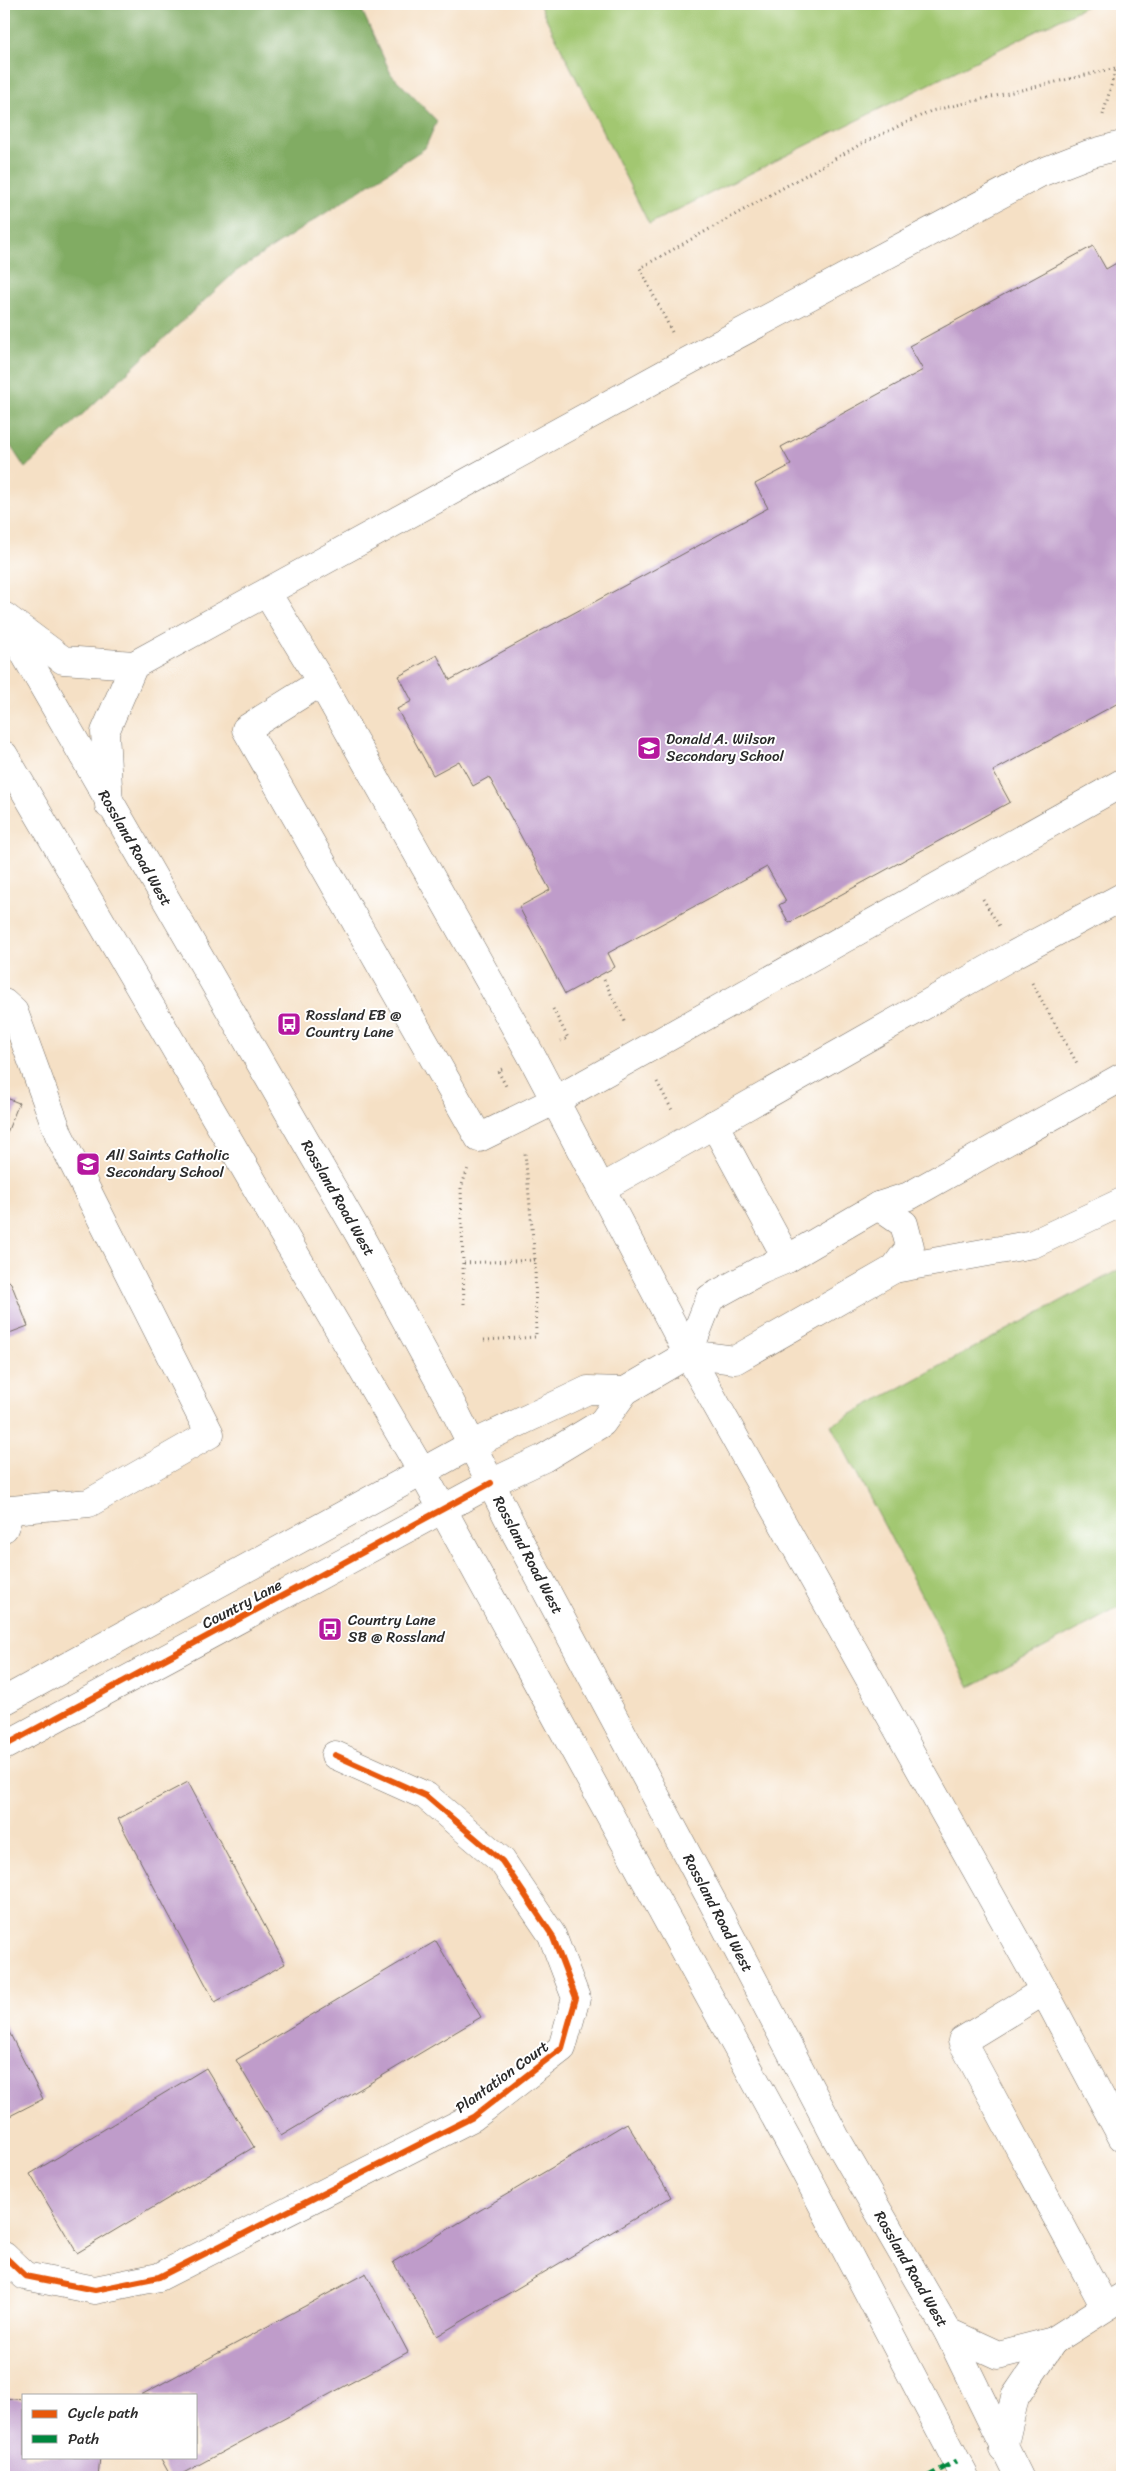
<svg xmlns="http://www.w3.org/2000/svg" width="1126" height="2481" viewBox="0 0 1126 2481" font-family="Sriracha,sans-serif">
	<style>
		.green { fill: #a2c771; stroke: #66794e }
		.forest { fill: #81ac63; stroke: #566c47 }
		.building { fill: #bf9cca }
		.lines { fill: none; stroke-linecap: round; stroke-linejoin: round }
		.minor-casing { stroke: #726a61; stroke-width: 29 }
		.major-casing { stroke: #726a61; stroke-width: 29 }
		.path { stroke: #726a61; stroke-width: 3; stroke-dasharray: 1 4; stroke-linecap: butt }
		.minor { stroke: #fff; stroke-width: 28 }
		.major { stroke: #fff; stroke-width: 28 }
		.quiet { stroke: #00873e; stroke-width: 5; stroke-dasharray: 10 5; stroke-linecap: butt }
		.cycleway-casing { stroke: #fff; stroke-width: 9 }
		.cycleway { stroke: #e8590c; stroke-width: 6 }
		.labels { text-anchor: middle; stroke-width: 4; stroke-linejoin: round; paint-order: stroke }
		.poi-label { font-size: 15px; fill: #2b2b2b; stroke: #fff; text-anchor: start }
		.street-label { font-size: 15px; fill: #2b2b2b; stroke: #fff }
	</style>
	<rect width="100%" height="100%" fill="#fff"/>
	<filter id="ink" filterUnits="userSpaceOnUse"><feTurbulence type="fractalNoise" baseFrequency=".02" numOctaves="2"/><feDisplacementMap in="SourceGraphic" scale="10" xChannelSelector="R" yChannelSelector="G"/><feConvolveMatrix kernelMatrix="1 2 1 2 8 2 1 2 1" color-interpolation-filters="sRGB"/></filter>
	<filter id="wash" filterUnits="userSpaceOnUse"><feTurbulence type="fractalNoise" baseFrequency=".0096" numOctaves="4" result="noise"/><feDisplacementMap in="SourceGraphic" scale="20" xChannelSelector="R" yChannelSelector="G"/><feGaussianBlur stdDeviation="1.12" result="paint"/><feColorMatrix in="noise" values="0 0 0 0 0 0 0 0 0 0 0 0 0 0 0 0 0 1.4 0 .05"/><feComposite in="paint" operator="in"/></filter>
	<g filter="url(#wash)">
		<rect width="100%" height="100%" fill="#f5e0c5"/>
		<!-- green -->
		<g class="green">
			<polygon points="539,4 1090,4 649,224"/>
			<polygon points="1122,1268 1122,1606 970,1687 831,1425"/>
		</g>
		<!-- forest -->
		<polygon class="forest" points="4,4 359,4 391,74 437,121 425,148 235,272 25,468 4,436"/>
		<g id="blocks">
			<!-- building -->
			<g class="building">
				<polygon points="1093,246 1106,269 1120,261 1122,265 1122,701 993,771 1010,802 789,923 779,905 786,901 767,867 608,953 615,967 565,994 519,907 550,890 489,777 473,786 459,761 433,775 397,709 412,701 399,676 437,655 450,680 768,508 755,484 791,465 781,447 923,370 909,346"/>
				<polygon points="4,1097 19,1103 4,1140"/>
				<polygon points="4,1276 11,1283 28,1326 4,1335"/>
				<polygon points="188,1782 285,1964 215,2002 118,1819"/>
				<polygon points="436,1941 481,2017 281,2136 236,2060"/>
				<polygon points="4,2022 43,2099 4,2119"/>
				<polygon points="206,2068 254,2147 77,2253 30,2174"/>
				<polygon points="627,2123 671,2197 437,2336 393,2262"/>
				<polygon points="366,2273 408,2352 176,2477 171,2477 160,2457 196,2457 196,2395 141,2395"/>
				<polygon points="4,2398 24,2400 24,2457 100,2457 98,2477 4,2477"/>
			</g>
		</g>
	</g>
	<g filter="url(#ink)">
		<use href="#blocks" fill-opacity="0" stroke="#726a61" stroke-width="1"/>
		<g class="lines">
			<!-- minor casing -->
			<g class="minor-casing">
				<g id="minor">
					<polyline points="267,593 321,682 531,1055 688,1354 1044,1991 1122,2137"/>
					<polyline points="4,616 63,660 134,665 688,361 1040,173 1089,154 1122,145"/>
					<polyline points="321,682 246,729 479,1138 556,1100 1122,783"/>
					<polyline points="109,805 105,732 134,665"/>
					<polyline points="4,1003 14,1012 59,1135 210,1434 89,1503 11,1510 4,1528"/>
					<polyline points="714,1124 787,1259"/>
					<polyline points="602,1188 1015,954 1122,897"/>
					<polyline points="878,1206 909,1196 1122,1077"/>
					<polyline points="894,1269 1033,1244 1122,1202"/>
					<polyline points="4,1701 471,1445 588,1390 625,1391"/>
					<polyline points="4,1746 491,1483 544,1458 602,1423 625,1391 688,1354 735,1360 894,1269 910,1247 904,1224 878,1206 787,1259 761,1270 710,1298 688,1354"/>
					<polyline points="1044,1991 962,2041 1105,2307"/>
					<polyline points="4,2256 25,2276 95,2290 159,2277 473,2117 562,2048 576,1998 552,1935 502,1861 426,1796 335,1755"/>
					<polyline points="948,2332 998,2355 1053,2341 1122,2297"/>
					<polyline points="1003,2449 1015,2397 1053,2341"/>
				</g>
			</g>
			<!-- major casing -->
			<g class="major-casing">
				<g id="major">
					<polyline points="4,618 360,1236 449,1399 517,1536 721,1918 836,2138 948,2332 1019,2477"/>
					<polyline points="4,755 421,1470 802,2166 965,2477"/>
				</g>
			</g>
			<!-- path -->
			<g class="path">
				<polyline points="672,332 640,268 863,143 931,111 1116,68 1103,115"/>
				<polyline points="983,899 999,926"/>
				<polyline points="604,980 626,1024"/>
				<polyline points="1032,983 1078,1065"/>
				<polyline points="553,1009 568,1038 561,1041"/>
				<polyline points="502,1069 498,1071 507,1088"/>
				<polyline points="657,1082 672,1110"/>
				<polyline points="464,1263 535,1260"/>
				<polyline points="464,1304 461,1188 468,1168"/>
				<polyline points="484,1340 536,1337 535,1260 525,1153"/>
			</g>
			<!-- minor -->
			<use href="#minor" class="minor"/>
			<!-- major -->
			<use href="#major" class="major"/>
			<!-- quiet -->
			<polyline class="quiet" points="927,2477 956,2461"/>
			<!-- cycleway casing -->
			<g class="cycleway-casing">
				<g id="cycleway">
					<polyline points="4,1746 491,1483"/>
					<polyline points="4,2256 25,2276 95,2290 159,2277 473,2117 562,2048 576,1998 552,1935 502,1861 426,1796 335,1755"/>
				</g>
			</g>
			<!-- cycleway -->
			<use href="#cycleway" class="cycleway"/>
		</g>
	</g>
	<!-- icons -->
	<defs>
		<g id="school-square" transform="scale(1.25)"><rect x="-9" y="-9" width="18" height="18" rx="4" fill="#b5179e" stroke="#fff"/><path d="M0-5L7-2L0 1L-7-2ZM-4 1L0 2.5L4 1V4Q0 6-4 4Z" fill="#fff"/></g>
		<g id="bus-square" transform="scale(1.25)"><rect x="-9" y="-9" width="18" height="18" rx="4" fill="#b5179e" stroke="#fff"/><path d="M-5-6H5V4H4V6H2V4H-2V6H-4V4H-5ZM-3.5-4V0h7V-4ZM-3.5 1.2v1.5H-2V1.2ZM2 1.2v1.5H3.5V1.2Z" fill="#fff"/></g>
	</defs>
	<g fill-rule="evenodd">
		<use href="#school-square" x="649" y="748"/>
		<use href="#bus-square" x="289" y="1024"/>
		<use href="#school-square" x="88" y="1164"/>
		<use href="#bus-square" x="330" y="1629"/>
	</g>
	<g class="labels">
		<!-- poi labels -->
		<g class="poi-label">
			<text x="666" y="744">Donald A. Wilson<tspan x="666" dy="17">Secondary School</tspan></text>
			<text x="306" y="1020">Rossland EB @<tspan x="306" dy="17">Country Lane</tspan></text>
			<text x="106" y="1160">All Saints Catholic<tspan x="106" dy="17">Secondary School</tspan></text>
			<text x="348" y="1625">Country Lane<tspan x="348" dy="17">SB @ Rossland</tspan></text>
		</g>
		<!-- street labels -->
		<g class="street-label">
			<text transform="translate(135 848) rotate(60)" y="5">Rossland Road West</text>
			<text transform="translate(338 1198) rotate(60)" y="5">Rossland Road West</text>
			<text transform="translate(528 1555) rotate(62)" y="5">Rossland Road West</text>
			<text transform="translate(242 1604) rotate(-28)" y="5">Country Lane</text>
			<text transform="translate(718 1913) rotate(62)" y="5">Rossland Road West</text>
			<text transform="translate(502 2077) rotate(-36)" y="5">Plantation Court</text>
			<text transform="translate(911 2269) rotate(60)" y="5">Rossland Road West</text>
		</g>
	</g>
	<!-- margin -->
	<rect width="1126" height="2481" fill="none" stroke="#fff" stroke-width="20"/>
	<!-- legend -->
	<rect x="22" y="2394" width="175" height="65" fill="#ffffff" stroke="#aaaaaa"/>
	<rect x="32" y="2410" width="25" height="8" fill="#e8590c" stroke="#aaaaaa"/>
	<text x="68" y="2418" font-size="15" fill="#2b2b2b">Cycle path</text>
	<rect x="32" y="2435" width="25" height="8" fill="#00873e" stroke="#aaaaaa"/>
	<text x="68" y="2444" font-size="15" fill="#2b2b2b">Path</text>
</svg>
